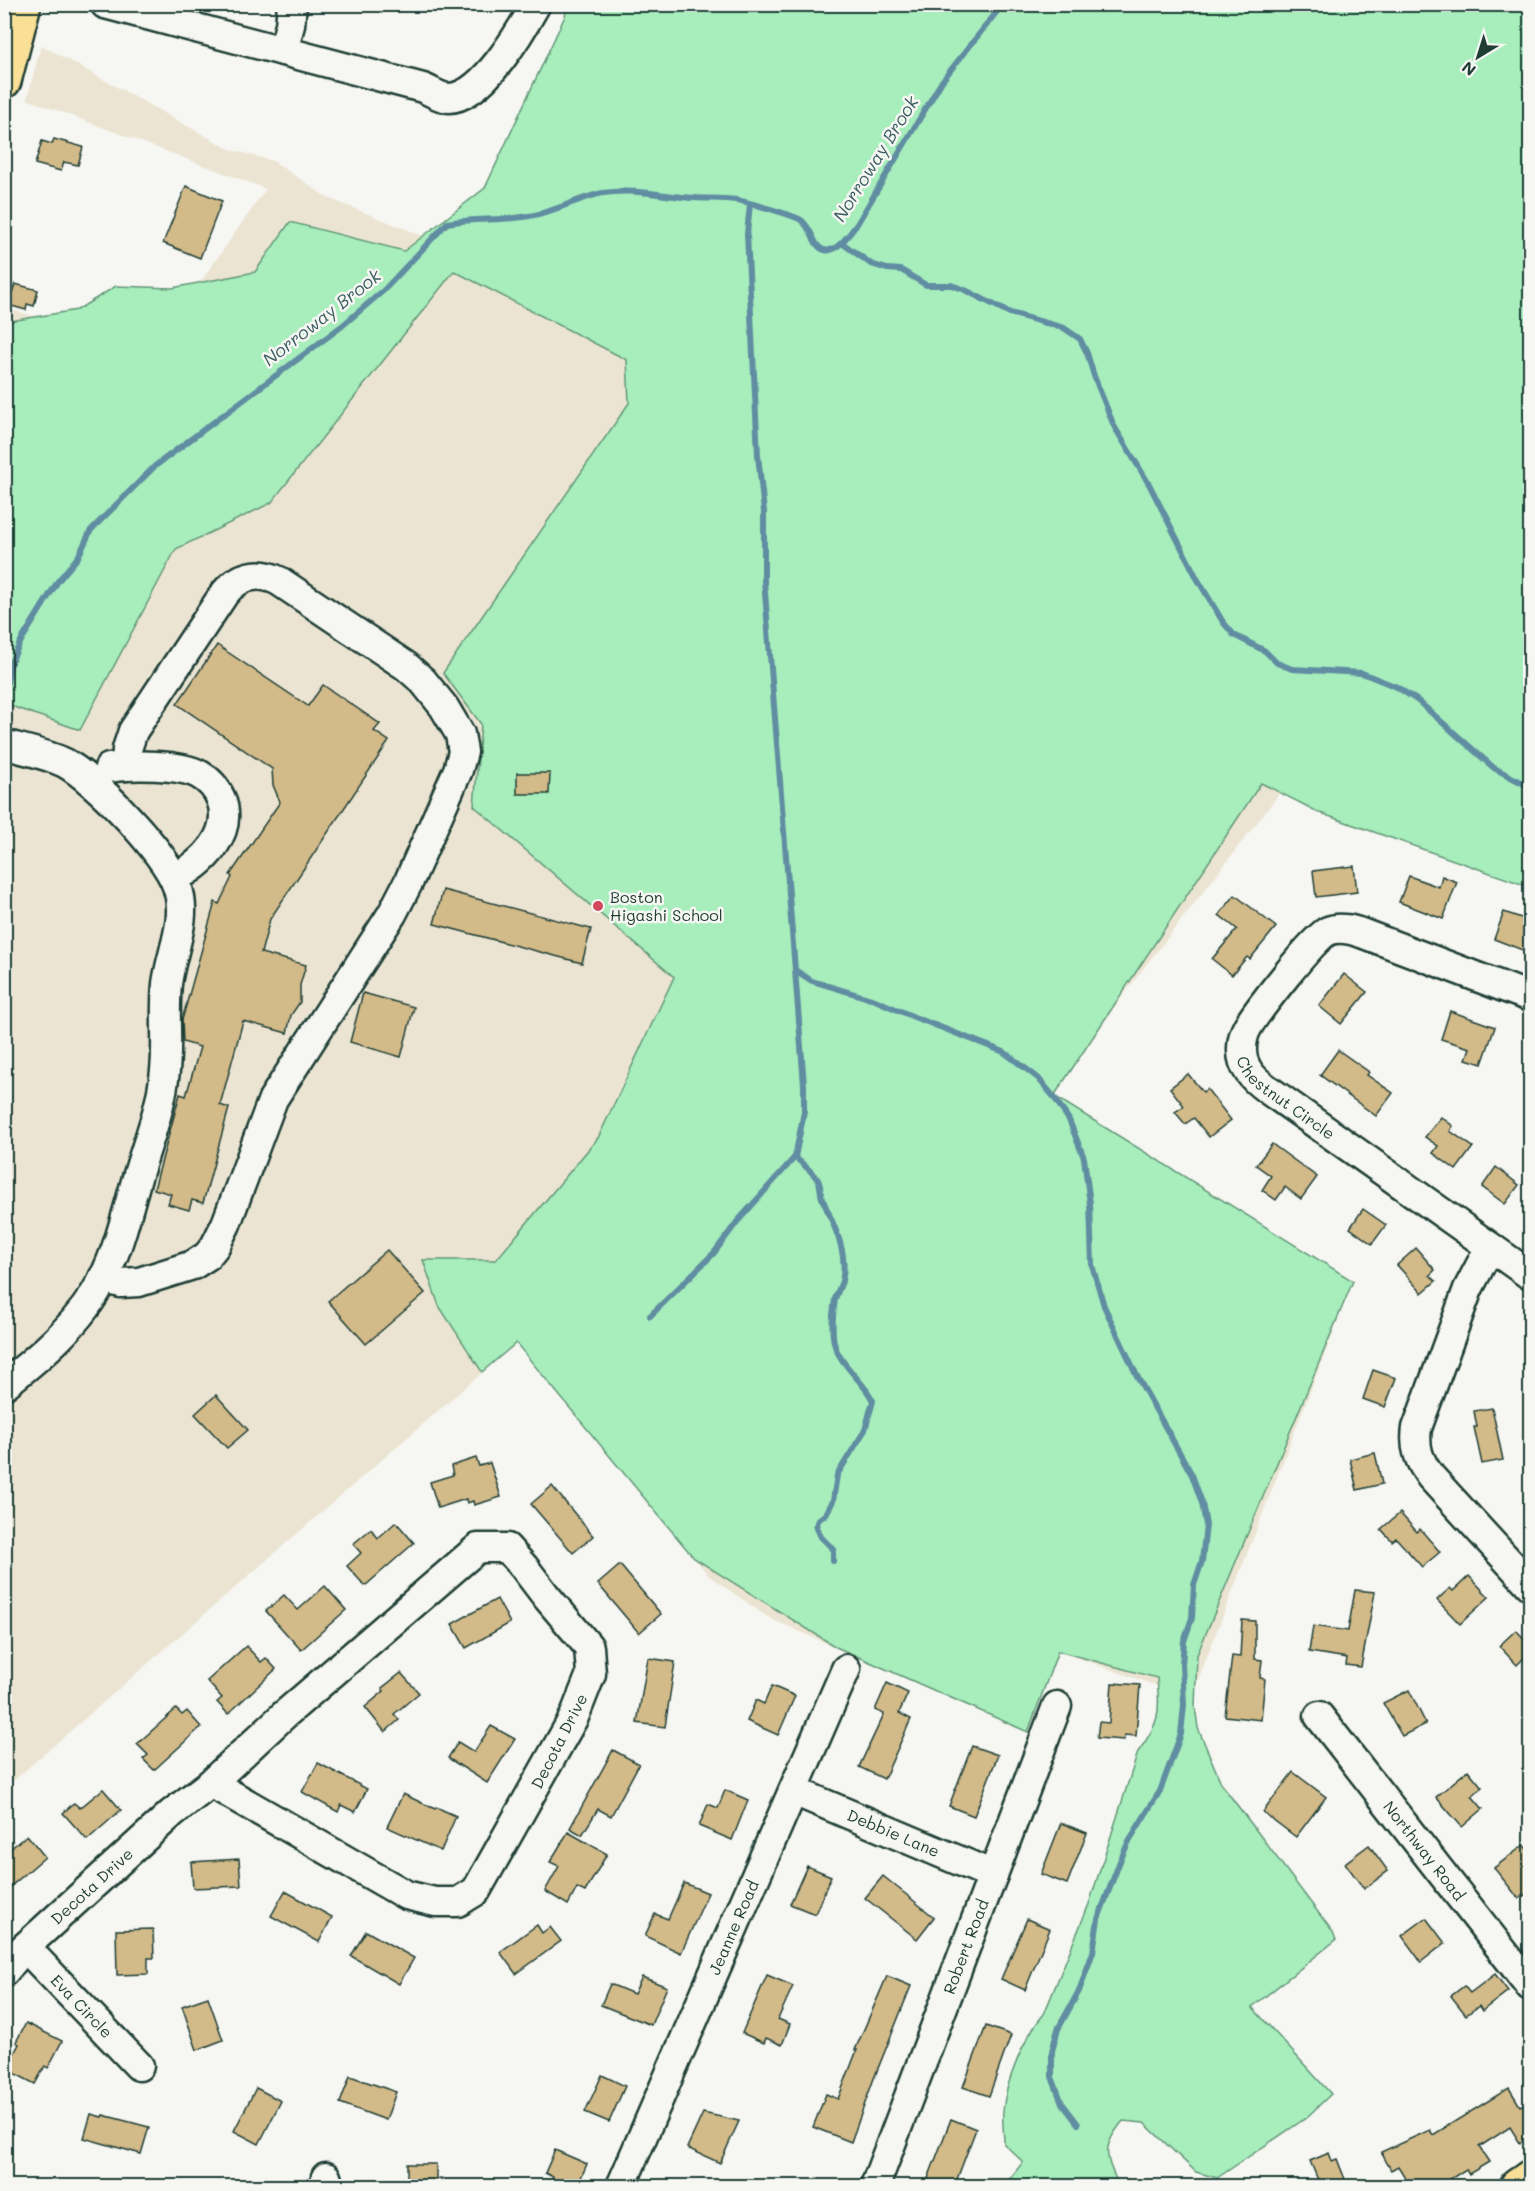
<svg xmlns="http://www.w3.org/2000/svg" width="1535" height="2191" viewBox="0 0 1535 2191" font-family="Mali,sans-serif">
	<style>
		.built { fill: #ebe4d2 }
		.green { fill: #a7eebc; stroke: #639678; stroke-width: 1.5 }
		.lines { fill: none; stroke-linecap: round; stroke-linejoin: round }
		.stream { stroke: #608da1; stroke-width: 6 }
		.building { fill: #d2ba89; stroke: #1f3d34; stroke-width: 1.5 }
		.minor-casing { stroke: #1f3d34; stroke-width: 33 }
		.major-casing { stroke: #1f3d34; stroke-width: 38 }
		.minor { stroke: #f6f6f2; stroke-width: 28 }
		.major { stroke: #fadf96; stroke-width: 33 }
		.poi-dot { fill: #d1495b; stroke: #f6f6f2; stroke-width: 2 }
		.labels { text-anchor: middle; stroke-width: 5; stroke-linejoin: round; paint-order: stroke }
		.poi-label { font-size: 16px; fill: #1f3d34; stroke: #f6f6f2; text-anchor: start }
		.street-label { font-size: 16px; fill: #1f3d34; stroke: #f6f6f2 }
		.water-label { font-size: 18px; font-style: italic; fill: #3a5e62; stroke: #f6f6f2 }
	</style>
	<rect width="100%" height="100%" fill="#f6f6f2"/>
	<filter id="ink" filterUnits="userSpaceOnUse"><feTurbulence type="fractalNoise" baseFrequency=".0167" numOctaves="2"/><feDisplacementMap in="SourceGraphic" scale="12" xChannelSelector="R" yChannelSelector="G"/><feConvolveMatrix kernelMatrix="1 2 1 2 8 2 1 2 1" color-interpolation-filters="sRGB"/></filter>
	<g filter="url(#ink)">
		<!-- built -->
		<polygon class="built" points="41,45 229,149 273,161 328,198 1109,510 1530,471 1123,995 1054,1096 1353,1281 1191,1698 1058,1651 1028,1732 769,1618 709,1576 516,1343 5,1788 4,308 154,348 266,189 27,99"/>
		<!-- green -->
		<path class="green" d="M568 5H1519L1518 7 1530 19V887L1320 813 1261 783 1054 1096 1353 1281 1197 1655 1195 1706 1198 1728 1222 1785 1333 1932 1336 1940 1252 2007 1331 2094 1306 2118 1217 2178 1196 2172 1144 2123 1123 2121C1104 2144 1103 2154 1117 2181L1113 2186H1004L1023 2162 1004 2144C1004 2133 1002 2122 1003 2111 1006 2081 1024 2037 1044 2014L1089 1904 1138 1752C1160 1722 1160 1714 1157 1678L1058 1651 1028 1732 836 1647 694 1558 516 1343 482 1372 439 1306 423 1260H496L598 1138 674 977 474 806 481 724 443 673 629 403 627 360 454 271 271 503 176 549 80 730 5 704V322L77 310 116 286 172 288 255 272 290 222 404 251 485 188 565 16Z"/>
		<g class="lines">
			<!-- stream -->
			<g class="stream">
				<polyline points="750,204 747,234 758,455 764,512 764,580 795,970 812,981 875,1000 914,1017 1004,1052 1038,1078 1054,1097 1069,1120 1084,1158 1090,1204 1092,1265 1104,1306 1138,1378 1192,1475 1202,1503 1206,1525 1202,1561 1194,1585 1192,1618 1184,1641 1182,1664 1184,1705 1181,1734 1160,1791 1129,1841 1120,1861 1098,1919 1093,1952 1079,1991 1058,2029 1052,2051 1052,2077 1062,2103 1078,2124"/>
				<polyline points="842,243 871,264 887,269 901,270 926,285 951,285 963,289 1010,313 1064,328 1080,339 1087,353 1094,376 1114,426 1149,484 1198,580 1223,622 1234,635 1265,651 1277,663 1292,669 1362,673 1397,687 1418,701 1494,768 1530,787"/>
				<path d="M4 698 11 662 21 641 58 581 78 557 91 530 155 466 342 326 384 290 447 223C474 218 502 221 529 216 555 212 578 198 603 193 634 188 664 196 694 198 708 199 722 198 736 200 745 201 796 216 801 220 809 226 811 235 816 243 829 264 849 235 857 224L942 81 1003 4"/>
				<path d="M795 970 804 1085V1112L795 1157C802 1164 812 1171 818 1180 821 1185 820 1192 822 1198 833 1224 849 1252 842 1281 840 1287 837 1293 835 1299 833 1313 830 1335 836 1349 844 1369 864 1381 873 1401L865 1430 837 1475 833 1501 826 1514 818 1520 816 1526 821 1537 833 1549V1561"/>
				<polyline points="650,1316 714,1253 737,1222 795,1157"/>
			</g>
		</g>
		<!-- building -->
		<g class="building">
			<polygon points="54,139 83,147 78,165 64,162 61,171 35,164 42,141 52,144"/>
			<polygon points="186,186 222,201 200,258 163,243"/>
			<polygon points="15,284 38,290 34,306 27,304 26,310 8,305"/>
			<polygon points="217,645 308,706 323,685 380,724 374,731 389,741 270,919 261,953 306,965 300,985 300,1002 291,1015 287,1033 243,1021 220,1105 229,1108 203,1203 192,1200 189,1210 168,1204 171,1194 154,1189 180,1094 186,1096 200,1047 183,1042 182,1020 215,902 219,904 232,877 230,875 280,802 273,785 272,769 177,704"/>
			<polygon points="517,773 550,773 549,794 517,794"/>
			<polygon points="1354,866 1357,892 1316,897 1313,871"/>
			<polygon points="1409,876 1439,887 1442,876 1457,882 1443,919 1399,902"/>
			<polygon points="443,890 591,929 582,963 434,924"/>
			<polygon points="1235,895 1276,927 1250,959 1247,957 1232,975 1212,959 1237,929 1219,915"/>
			<polygon points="1504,912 1530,921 1530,953 1494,939"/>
			<polygon points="1344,974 1367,992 1341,1024 1319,1006"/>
			<polygon points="363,993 414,1007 401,1057 350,1042"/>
			<polygon points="1450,1011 1495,1027 1482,1064 1466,1059 1470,1048 1441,1039"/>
			<polygon points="1338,1050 1369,1072 1367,1075 1393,1093 1376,1116 1320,1075"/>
			<polygon points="1188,1074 1203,1092 1207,1089 1231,1120 1209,1137 1194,1118 1185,1124 1175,1112 1184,1106 1170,1088"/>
			<polygon points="1441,1117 1453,1126 1450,1131 1473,1147 1456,1170 1433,1153 1438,1146 1425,1137"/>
			<polygon points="1272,1144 1317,1177 1301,1199 1285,1187 1276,1200 1262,1190 1271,1176 1256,1165"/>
			<polygon points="1496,1167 1519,1185 1505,1204 1482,1187"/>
			<polygon points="1363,1209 1386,1225 1372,1244 1350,1228"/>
			<polygon points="1416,1248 1435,1270 1430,1275 1436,1281 1422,1293 1397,1265"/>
			<polygon points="387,1250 425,1293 366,1344 328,1301"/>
			<polygon points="1373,1370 1396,1378 1385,1407 1363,1399"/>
			<polygon points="216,1395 248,1430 227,1448 195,1414"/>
			<polygon points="1492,1408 1503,1460 1482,1464 1474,1427 1477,1427 1474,1411"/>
			<polygon points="1375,1453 1382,1484 1357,1490 1350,1459"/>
			<polygon points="476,1458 479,1466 490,1463 501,1497 474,1505 473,1501 467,1503 466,1499 438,1508 430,1482 453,1475 451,1466"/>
			<polygon points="552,1486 593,1536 573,1553 531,1504"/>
			<polygon points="1400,1513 1417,1532 1420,1529 1440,1552 1422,1567 1396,1538 1392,1541 1381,1529"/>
			<polygon points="396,1522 414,1543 365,1586 347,1566 361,1553 353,1544 371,1529 378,1538"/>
			<polygon points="620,1565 661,1614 639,1633 598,1584"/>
			<polygon points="1469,1576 1489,1597 1460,1624 1437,1600 1450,1588 1453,1591"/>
			<polygon points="325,1586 346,1610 301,1650 266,1611 284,1595 298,1610"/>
			<polygon points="1355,1590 1375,1592 1361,1667 1346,1665 1347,1658 1309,1652 1313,1626 1348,1631"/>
			<polygon points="497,1599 510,1623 466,1648 452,1624"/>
			<polygon points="1242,1620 1255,1621 1255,1659 1262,1660 1260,1678 1265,1679 1261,1720 1225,1716 1232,1656 1240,1657"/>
			<polygon points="1516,1630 1530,1645 1530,1652 1517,1665 1499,1646"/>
			<polygon points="246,1646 261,1662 266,1658 276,1669 228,1714 217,1702 222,1698 207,1681"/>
			<polygon points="648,1658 675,1662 665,1727 637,1723"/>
			<polygon points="401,1673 419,1693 394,1714 399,1720 385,1732 365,1707 384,1691 382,1688"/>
			<polygon points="887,1683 908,1693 899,1713 911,1719 884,1779 859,1767 884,1714 875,1710"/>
			<polygon points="1112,1683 1140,1685 1136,1736 1124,1735 1124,1740 1097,1738 1099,1722 1109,1723"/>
			<polygon points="772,1686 795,1696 778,1735 747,1721 756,1700 764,1704"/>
			<polygon points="1409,1690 1426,1724 1402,1736 1383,1703"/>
			<polygon points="176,1709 182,1715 187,1711 201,1727 154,1770 143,1759 148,1755 137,1744"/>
			<polygon points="491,1726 515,1739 487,1783 448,1758 458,1742 474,1752"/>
			<polygon points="972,1746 998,1755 974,1816 949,1806"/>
			<polygon points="613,1750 639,1764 611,1816 598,1809 582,1835 570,1828"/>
			<polygon points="318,1763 367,1789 355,1812 341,1805 338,1812 302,1792"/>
			<polygon points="1468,1770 1482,1787 1472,1796 1483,1809 1462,1827 1436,1797"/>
			<polygon points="1293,1772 1326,1797 1296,1837 1263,1812"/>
			<polygon points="103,1789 121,1810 87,1840 63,1813 74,1803 80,1808"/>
			<polygon points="725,1790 748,1800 732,1840 699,1826 708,1804 718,1808"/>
			<polygon points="403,1794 435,1809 436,1807 456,1816 441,1851 387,1827"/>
			<polygon points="1061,1823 1087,1833 1067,1884 1041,1874"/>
			<polygon points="568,1832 607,1854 585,1892 577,1888 568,1905 545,1891 559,1866 550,1862"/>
			<polygon points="27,1835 45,1857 4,1892 4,1854"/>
			<polygon points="1369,1845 1388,1871 1364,1889 1345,1863"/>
			<polygon points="1524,1845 1530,1854 1530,1891 1519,1899 1494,1868"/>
			<polygon points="239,1859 241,1886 193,1888 191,1862"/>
			<polygon points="807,1866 831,1876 815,1914 790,1904"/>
			<polygon points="883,1876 934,1917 917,1939 865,1898"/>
			<polygon points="684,1883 708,1893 681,1953 645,1936 655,1914 668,1919"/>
			<polygon points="285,1891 332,1917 319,1942 271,1916"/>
			<polygon points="1426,1918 1445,1943 1421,1962 1402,1936"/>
			<polygon points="1027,1919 1050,1929 1025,1990 1001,1979"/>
			<polygon points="537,1925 542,1933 550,1927 561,1941 516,1974 500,1952"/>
			<polygon points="153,1929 154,1958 148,1958 148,1974 117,1975 116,1930"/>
			<polygon points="366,1931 414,1958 399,1984 351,1956"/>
			<polygon points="1495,1974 1508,1991 1482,2011 1479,2006 1466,2015 1451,1996 1464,1986 1470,1993"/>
			<polygon points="767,1975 793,1986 778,2019 790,2024 782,2045 766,2038 764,2043 742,2033"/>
			<polygon points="887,1976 911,1986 873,2081 851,2142 813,2127 826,2094 838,2099 857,2050 855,2050"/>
			<polygon points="642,1977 667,1987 651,2025 601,2005 610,1984 634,1994"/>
			<polygon points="208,1997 223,2040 197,2050 182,2006"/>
			<polygon points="26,2023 62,2041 48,2068 45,2066 35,2084 6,2069 19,2044 16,2042"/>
			<polygon points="986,2026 1011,2035 989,2096 963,2087"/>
			<polygon points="602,2075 625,2086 609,2122 585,2112"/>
			<polygon points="350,2076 396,2092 386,2120 340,2103"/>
			<polygon points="256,2088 281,2101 259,2144 234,2131"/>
			<polygon points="1509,2088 1520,2106 1524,2104 1530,2115 1530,2136 1520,2143 1510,2127 1479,2147 1489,2162 1469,2174 1466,2169 1438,2187 1411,2187 1398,2166 1391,2170 1381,2152 1430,2130 1433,2135"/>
			<polygon points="703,2113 739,2121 720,2163 687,2148"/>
			<polygon points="91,2114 102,2117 103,2115 149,2127 141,2154 84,2138"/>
			<polygon points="951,2119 976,2129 954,2187 942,2187 927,2181"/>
			<polygon points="555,2150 587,2164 577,2187 549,2187 553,2177 545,2173"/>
			<polygon points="1329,2153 1332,2161 1337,2159 1348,2187 1321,2187 1310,2161"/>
			<rect x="407" y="2164" width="29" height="23"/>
		</g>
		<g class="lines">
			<!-- minor casing -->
			<g class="minor-casing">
				<g id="minor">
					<path d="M105 4 423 88C431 91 441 98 449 98 483 97 521 31 536 4"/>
					<polyline points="283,51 290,25 292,4"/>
					<path d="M4 744C24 750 47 754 65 763 96 780 166 853 177 886 189 919 171 951 167 984 164 1013 168 1042 165 1070 162 1105 149 1138 139 1171 128 1207 120 1246 103 1279 82 1321 41 1356 4 1385"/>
					<path d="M109 768C131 764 181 764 200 775 209 780 217 789 221 799 234 834 203 864 174 878"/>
					<path id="s1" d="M1530 997 1364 934C1353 930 1340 926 1328 931 1314 937 1258 1010 1248 1026 1244 1033 1242 1040 1242 1048 1241 1067 1253 1079 1267 1089L1530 1275"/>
					<path d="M1490 1247 1468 1289 1417 1428C1414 1448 1419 1461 1431 1477L1530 1585"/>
					<path d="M103 1278 121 1283 139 1282 193 1265 207 1256 215 1246 226 1224 273 1099 392 914 409 881 458 770 463 752 460 734 444 707 423 681 406 666 279 581C258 570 238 576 224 594L133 731 127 749 126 766"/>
					<path id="s2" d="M1319 1716 1530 1986"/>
					<path id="s3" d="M794 1791 993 1875"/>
					<path id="s4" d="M25 1947 139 2066"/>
					<path id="s5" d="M4 1972 25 1947 172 1813 211 1783 284 1715 478 1548H507L524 1567 546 1596 589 1647 591 1674 574 1717 476 1891 458 1902H435L406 1895 211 1783"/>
					<polyline points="326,2177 329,2186"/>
					<path id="s6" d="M621 2186 846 1669"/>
					<path id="s7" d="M875 2186 1057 1706"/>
				</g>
			</g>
			<!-- major casing -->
			<g class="major-casing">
				<g id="major">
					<polyline points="4,81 24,4"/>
					<polyline points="1517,2186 1530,2177"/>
				</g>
			</g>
			<!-- minor -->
			<use href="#minor" class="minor"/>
			<!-- major -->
			<use href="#major" class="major"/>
		</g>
	</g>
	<!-- markers -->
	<circle class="poi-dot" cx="598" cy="906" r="6"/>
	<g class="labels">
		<!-- poi labels -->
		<g class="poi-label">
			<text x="610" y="903">Boston<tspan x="610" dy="18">Higashi School</tspan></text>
		</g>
		<!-- street labels -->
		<g class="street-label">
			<text dy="6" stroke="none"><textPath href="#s1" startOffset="432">Chestnut Circle</textPath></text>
			<text transform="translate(559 1741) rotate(-63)" y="6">Decota Drive</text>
			<text dy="6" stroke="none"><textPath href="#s3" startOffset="108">Debbie Lane</textPath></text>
			<text dy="6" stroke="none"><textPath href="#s2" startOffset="171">Northway Road</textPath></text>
			<text dy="6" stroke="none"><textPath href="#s5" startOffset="123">Decota Drive</textPath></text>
			<text dy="6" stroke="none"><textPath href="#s6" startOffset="282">Jeanne Road</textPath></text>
			<text dy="6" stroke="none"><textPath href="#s7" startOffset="256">Robert Road</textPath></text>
			<text dy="6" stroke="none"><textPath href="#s4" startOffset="82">Eva Circle</textPath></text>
		</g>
		<!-- water labels -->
		<g class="water-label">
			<text transform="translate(876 159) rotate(-58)" y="6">Norroway Brook</text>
			<text transform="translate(322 318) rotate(-38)" y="6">Norroway Brook</text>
		</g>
	</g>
	<!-- margin -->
	<rect width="1535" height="2191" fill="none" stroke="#f6f6f2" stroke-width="24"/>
	<rect x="12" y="12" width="1511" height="2167" fill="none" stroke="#1f3d34" stroke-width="2" filter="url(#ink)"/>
	<!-- north arrow -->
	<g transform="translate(1478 57) rotate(218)" stroke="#f6f6f2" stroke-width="4.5" paint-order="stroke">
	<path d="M0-4.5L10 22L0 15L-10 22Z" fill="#1f3d34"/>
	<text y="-9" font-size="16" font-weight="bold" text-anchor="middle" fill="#1f3d34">N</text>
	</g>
</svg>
